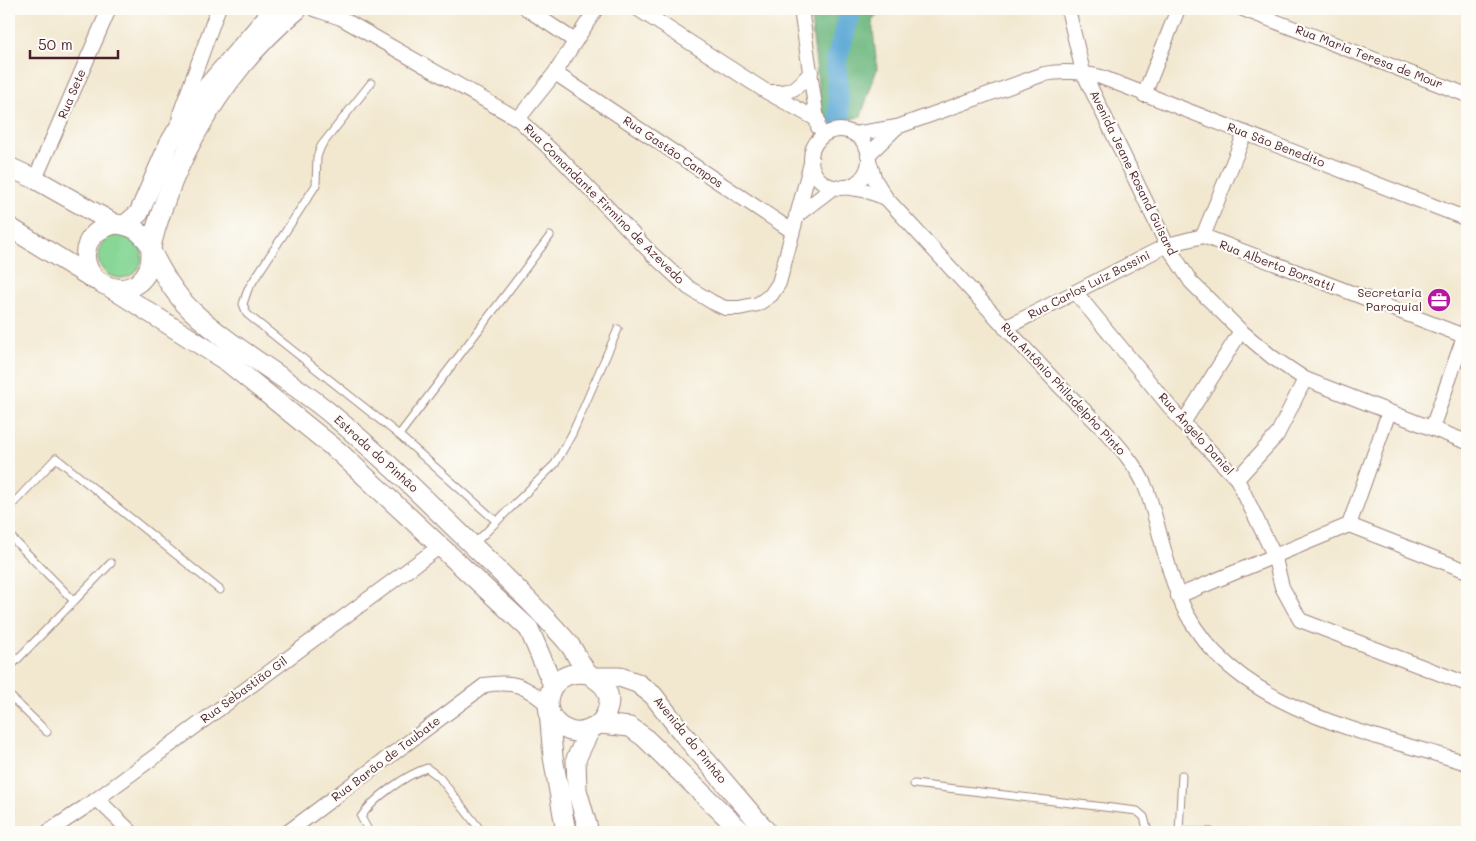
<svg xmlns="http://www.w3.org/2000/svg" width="1476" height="841" viewBox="0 0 1476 841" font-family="Mali,sans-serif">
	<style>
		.green { fill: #88d797; stroke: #697b61 }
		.forest { fill: #6eb880; stroke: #5c6c56 }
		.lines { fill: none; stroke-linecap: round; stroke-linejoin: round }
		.river { stroke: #5ca9d5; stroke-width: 21 }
		.lane-casing { stroke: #9e847e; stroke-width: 9 }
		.street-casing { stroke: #9e847e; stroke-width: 16 }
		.secondary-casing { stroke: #9e847e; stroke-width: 21 }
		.lane { stroke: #fff; stroke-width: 7 }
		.street { stroke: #fff; stroke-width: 14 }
		.secondary { stroke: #fff; stroke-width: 19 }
		.labels { text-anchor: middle; stroke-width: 4.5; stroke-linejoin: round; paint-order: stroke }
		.street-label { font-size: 12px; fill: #4a1f2b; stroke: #fdfcf7 }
		.poi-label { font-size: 12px; fill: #4a1f2b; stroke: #fdfcf7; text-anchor: end }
	</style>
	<rect width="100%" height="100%" fill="#fdfcf7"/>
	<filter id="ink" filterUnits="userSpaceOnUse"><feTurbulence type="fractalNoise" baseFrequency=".02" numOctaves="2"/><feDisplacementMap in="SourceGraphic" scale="10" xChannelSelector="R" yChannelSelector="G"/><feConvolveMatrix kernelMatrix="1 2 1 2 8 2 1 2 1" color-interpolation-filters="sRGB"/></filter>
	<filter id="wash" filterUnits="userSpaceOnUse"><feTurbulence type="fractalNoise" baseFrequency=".0096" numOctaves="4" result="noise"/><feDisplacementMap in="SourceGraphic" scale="20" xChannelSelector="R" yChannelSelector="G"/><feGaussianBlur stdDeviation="1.12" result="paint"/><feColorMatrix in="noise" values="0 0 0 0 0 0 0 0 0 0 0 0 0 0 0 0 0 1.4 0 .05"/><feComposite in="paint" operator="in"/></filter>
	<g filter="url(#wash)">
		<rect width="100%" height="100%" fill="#f2e8d0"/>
		<!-- green -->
		<circle class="green" cx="120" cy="256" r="22"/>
		<!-- forest -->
		<polygon class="forest" points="810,9 886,9 872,20 877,69 861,116 842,122 822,120"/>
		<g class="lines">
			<!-- river -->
			<polyline class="river" points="840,120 836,62 851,9"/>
		</g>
	</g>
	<g filter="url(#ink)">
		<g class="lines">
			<!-- lane casing -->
			<g class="lane-casing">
				<g id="lane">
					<polyline points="371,83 321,146 317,157 316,185 248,289 243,304 247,314 399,435 496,521"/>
					<polyline points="399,435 550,236"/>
					<polyline points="9,508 56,458 220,590"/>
					<polyline points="9,535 74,601"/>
					<polyline points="473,545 555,464 572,434 618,329"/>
					<polyline points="9,668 111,563"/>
					<polyline points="9,695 47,732"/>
					<polyline points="914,784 1137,811 1144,817 1148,832"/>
					<path d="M369 832 361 817C373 798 406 775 427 768L439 777 482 832"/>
					<polyline points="1179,832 1182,775"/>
					<polyline points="1187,832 1211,832"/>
				</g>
			</g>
			<!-- street casing -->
			<g class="street-casing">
				<g id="street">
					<polyline points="314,9 341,18 518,119 563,161 652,254 689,288 712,302 725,308 739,308 758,304 771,295 779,283 811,163"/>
					<polyline points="527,9 575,41"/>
					<polyline points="638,9 767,92 818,120"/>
					<polyline points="801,9 818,127"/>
					<polyline points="1068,9 1083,72 1167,245 1191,282 1241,331 1272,357 1305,379 1467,442"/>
					<polyline points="1243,9 1467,95"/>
					<polyline points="555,73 792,231"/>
					<path d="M770 92C792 93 797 89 811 72"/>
					<polyline points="1144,95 1178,9"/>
					<polyline points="180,114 218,9"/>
					<polyline points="518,119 555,73 596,9"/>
					<circle cx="840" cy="159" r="29"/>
					<path d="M854 134 897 127 1044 74C1065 70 1081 72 1101 77L1467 219"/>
					<polyline points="868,155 897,127"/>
					<path d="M869 160 875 180 886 198C942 259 998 320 1054 380 1075 403 1107 430 1125 454 1133 464 1143 479 1147 491 1159 526 1165 562 1179 597 1223 708 1366 732 1467 763"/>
					<polyline points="35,179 109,9"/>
					<polyline points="844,187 864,190 886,198"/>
					<polyline points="796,216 834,187"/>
					<polyline points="1203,236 1464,336"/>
					<polyline points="1203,236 1245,133"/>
					<polyline points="1076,293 1183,423 1237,479 1274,555 1282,587 1300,620 1467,684"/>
					<polyline points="1005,328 1167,245 1203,236"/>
					<polyline points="1183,423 1241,331"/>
					<polyline points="1432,428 1467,328"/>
					<polyline points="1237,479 1277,435 1305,379"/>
					<polyline points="1349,525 1467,571"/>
					<polyline points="1178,596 1349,525 1389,412"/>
					<polyline points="97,799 131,832"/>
					<polyline points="48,832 97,799 439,547"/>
					<path d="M288 832 485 685C514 680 526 686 548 705"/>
				</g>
			</g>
			<!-- secondary casing -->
			<g class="secondary-casing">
				<g id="secondary">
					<polyline points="9,167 35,179 115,224"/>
					<path d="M115 224C133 225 141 232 151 246 151 255 152 264 147 272 128 307 73 281 88 243 93 232 103 227 115 224Z"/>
					<polyline points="126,224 139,213 169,144 195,101 274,9"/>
					<polyline points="9,227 95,280"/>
					<path d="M151 246C174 157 226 68 297 10"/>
					<path d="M151 251C162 272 174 294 192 311 234 350 287 377 331 414 388 461 440 514 493 565 519 591 545 616 569 644 576 653 581 666 589 674 597 681 604 683 608 694 611 705 606 719 596 726 588 731 579 734 570 731 533 719 545 666 589 674"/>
					<polyline points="111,288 229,363 339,452 529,629 553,685"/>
					<polyline points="595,677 620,677 637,683 653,695 684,735 767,832"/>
					<polyline points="549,711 553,757 566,832"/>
					<polyline points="600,724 630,727 644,737 742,832"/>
					<polyline points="589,832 577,790 576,759 590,730"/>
				</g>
			</g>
			<!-- lane -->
			<use href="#lane" class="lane"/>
			<!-- street -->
			<use href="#street" class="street"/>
			<!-- secondary -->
			<use href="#secondary" class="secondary"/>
		</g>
	</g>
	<!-- icons -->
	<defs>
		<g id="office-disc" transform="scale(1.25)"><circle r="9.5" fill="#b5179e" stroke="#fdfcf7"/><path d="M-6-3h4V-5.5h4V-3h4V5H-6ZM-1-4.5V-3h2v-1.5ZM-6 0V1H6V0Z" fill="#fff"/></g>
	</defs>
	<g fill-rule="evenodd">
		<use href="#office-disc" x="1439" y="300"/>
	</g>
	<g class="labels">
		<!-- street labels -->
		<g class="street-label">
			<text transform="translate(1369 57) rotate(21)" y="4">Rua Maria Teresa de Mour</text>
			<text transform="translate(72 94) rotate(-67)" y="4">Rua Sete</text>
			<text transform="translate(1276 145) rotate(21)" y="4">Rua São Benedito</text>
			<text transform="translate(673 152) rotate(34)" y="4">Rua Gastão Campos</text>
			<text transform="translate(1133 173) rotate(64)" y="4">Avenida Jeane Rosand Guisard</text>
			<text transform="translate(604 204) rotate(45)" y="4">Rua Comandante Firmino de Azevedo</text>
			<text transform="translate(1277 266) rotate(21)" y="4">Rua Alberto Borsatti</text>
			<text transform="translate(1089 285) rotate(-27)" y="4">Rua Carlos Luiz Bassini</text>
			<text transform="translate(1063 389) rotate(47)" y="4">Rua Antônio Philadelpho Pinto</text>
			<text transform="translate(1196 434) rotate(48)" y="4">Rua Ângelo Daniel</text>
			<text transform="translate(376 454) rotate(42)" y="4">Estrada do Pinhão</text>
			<text transform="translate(244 690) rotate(-36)" y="4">Rua Sebastião Gil</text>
			<text transform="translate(690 740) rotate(51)" y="4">Avenida do Pinhão</text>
			<text transform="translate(386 759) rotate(-37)" y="4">Rua Barão de Taubate</text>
		</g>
		<!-- poi labels -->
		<g class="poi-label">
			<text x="1422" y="297">Secretaria<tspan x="1422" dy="14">Paroquial</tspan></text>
		</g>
	</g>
	<!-- margin -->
	<rect width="1476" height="841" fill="none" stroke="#fdfcf7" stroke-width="30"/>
	<!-- scale -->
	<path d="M30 50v8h88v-8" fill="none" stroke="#4a1f2b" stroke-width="2.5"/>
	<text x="38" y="50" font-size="15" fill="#4a1f2b" stroke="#fdfcf7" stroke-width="4" paint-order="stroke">50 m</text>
</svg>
